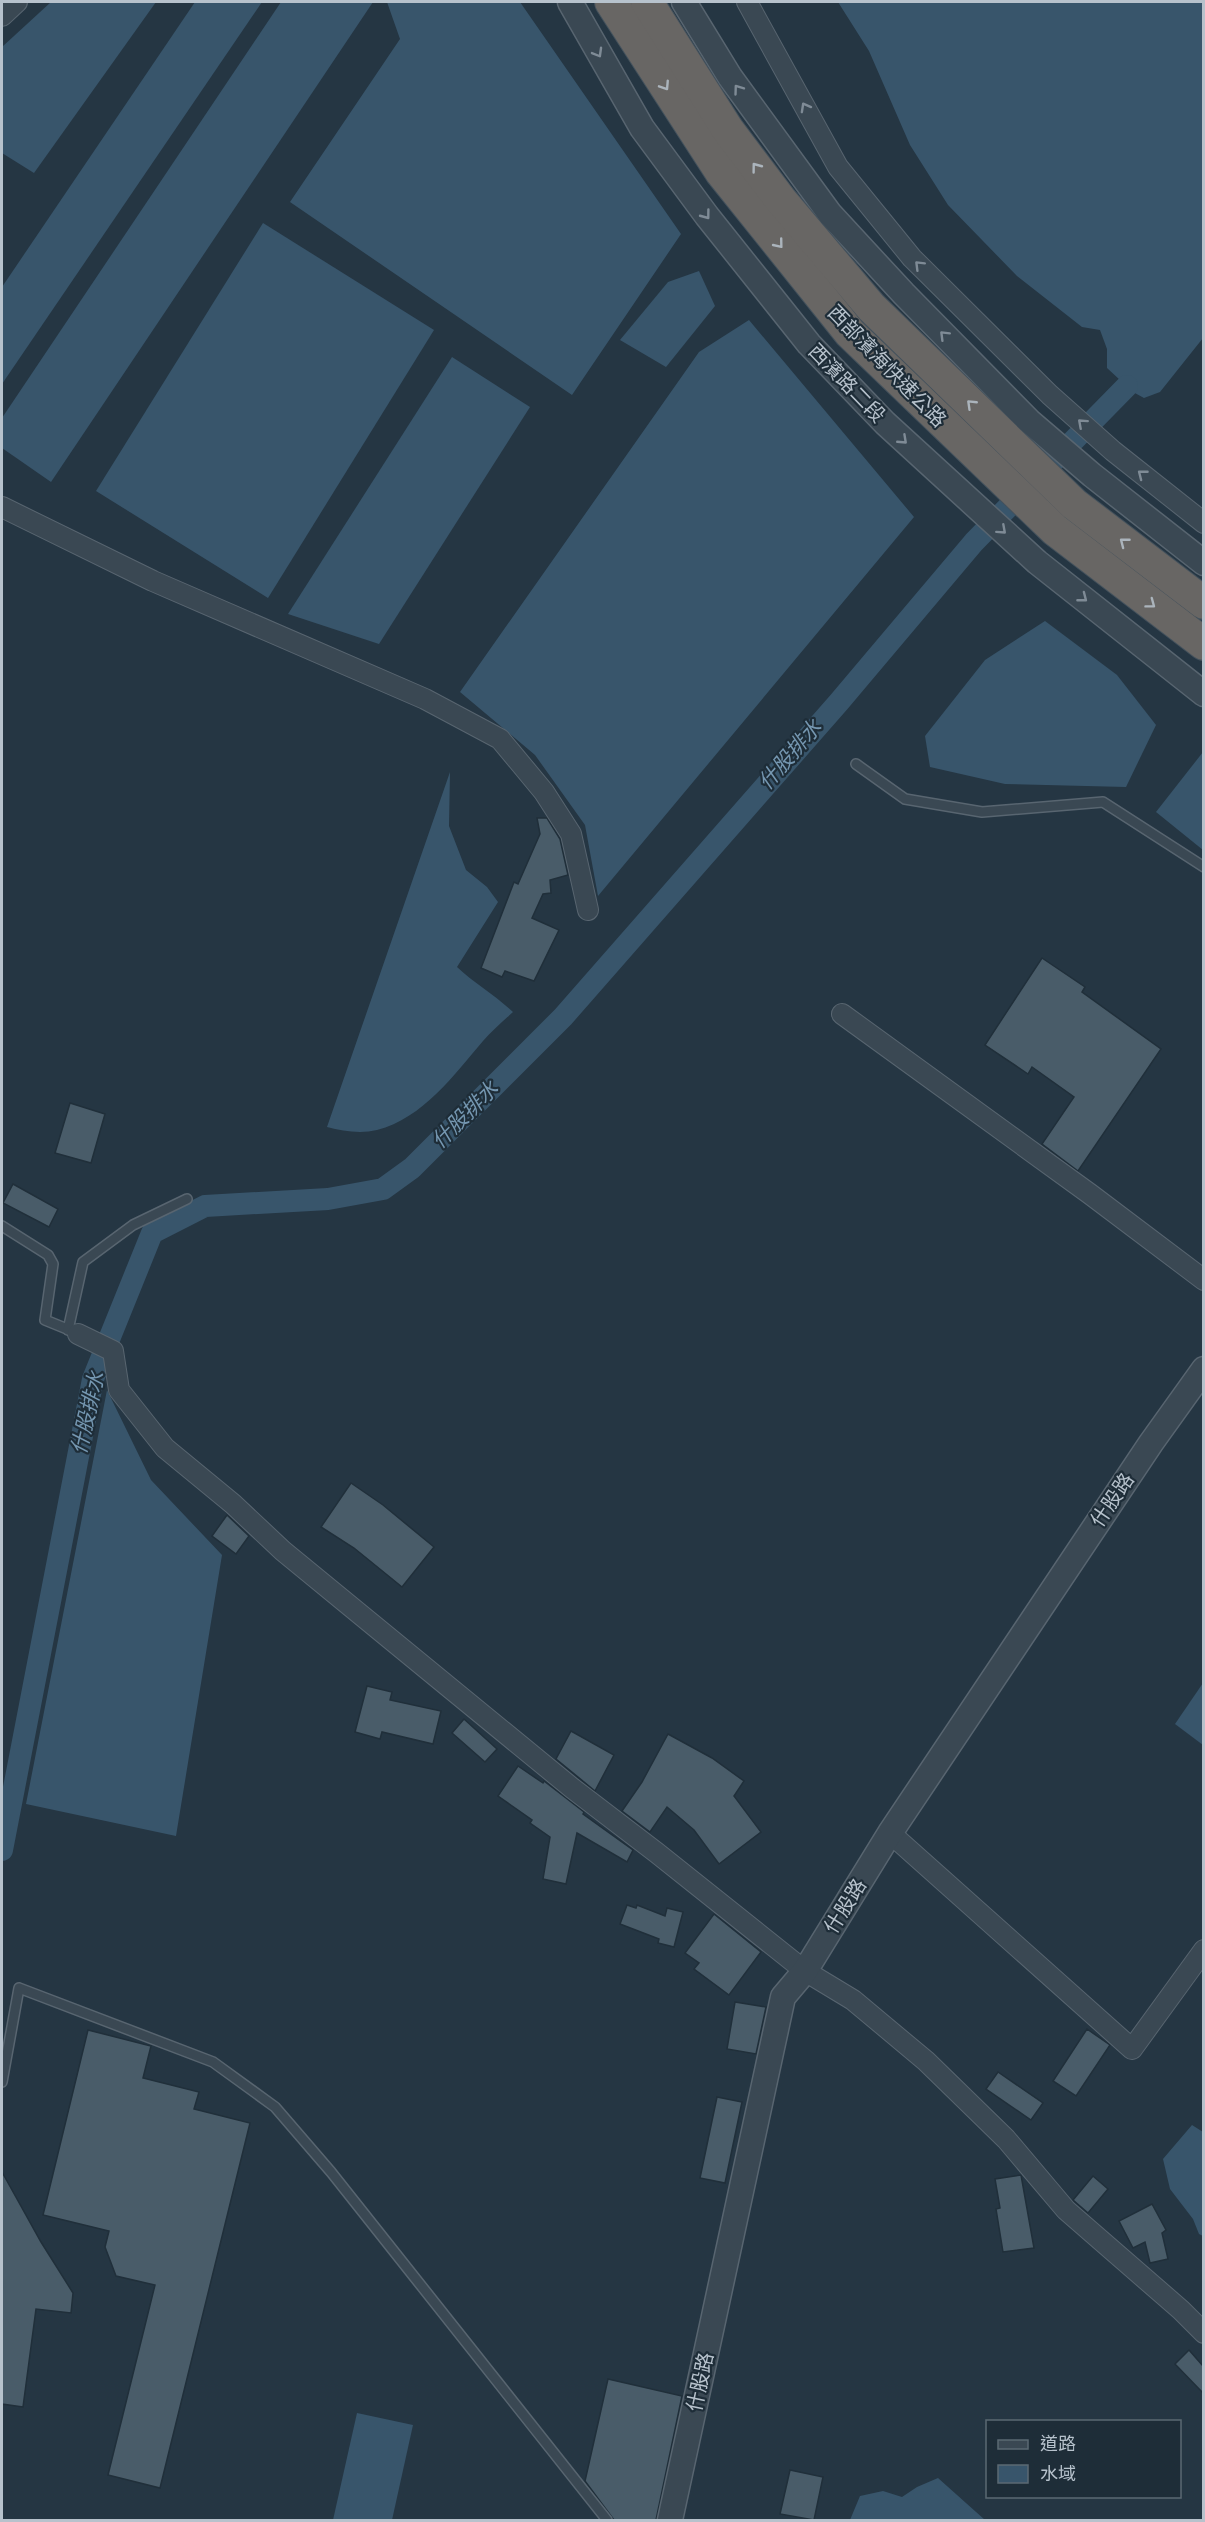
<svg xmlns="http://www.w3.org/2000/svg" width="1205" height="2522" viewBox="0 0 1205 2522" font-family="'Open Sans','Noto Sans TC',sans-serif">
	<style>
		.water { fill: #38556b }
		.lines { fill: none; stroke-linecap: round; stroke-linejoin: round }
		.canal { stroke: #38556b; stroke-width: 22 }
		.building { fill: #495c69; stroke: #202f3a; stroke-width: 1.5 }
		.service-casing { stroke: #586570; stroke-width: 12 }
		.minor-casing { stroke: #586570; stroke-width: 22 }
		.tertiary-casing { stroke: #586570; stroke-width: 27 }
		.trunk-casing { stroke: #44525d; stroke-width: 34 }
		.service { stroke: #3a4853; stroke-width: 9 }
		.minor { stroke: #3a4853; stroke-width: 20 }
		.tertiary { stroke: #3a4853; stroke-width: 24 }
		.trunk { stroke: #686664; stroke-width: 32 }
		.oneway { stroke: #7f8b96 }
		.oneway2 { stroke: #abb4bc }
		.labels { text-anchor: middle; stroke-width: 4.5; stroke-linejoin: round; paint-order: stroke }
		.street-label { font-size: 20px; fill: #b7c2cc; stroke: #1e2d38 }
		.water-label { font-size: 21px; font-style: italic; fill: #7597b1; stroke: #1e2d38 }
	</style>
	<rect width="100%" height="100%" fill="#253643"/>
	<!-- water -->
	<g class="water">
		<polygon points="51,2 156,2 34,173 2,153 2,47"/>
		<polygon points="195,2 262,2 2,384 2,287"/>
		<polygon points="281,2 373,2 51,482 2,448 2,418"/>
		<polygon points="387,2 520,2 681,234 572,395 290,202 400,39"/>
		<polygon points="838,2 1203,2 1203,338 1160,392 1144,398 1133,392 1107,368 1107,349 1100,330 1082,327 1017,276 948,205 910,145 869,51"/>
		<polygon points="263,223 434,330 268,598 96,491"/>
		<polygon points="699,271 715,306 666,367 620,340 668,282"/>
		<polygon points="749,320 914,517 598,896 585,825 535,755 460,692 699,352"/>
		<polygon points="452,357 530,407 379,644 288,614"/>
		<polygon points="1045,621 1117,675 1156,725 1126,787 1005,784 930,767 925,736 985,660"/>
		<polygon points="1203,752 1203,850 1156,812"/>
		<path d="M450 772 449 826 466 870 487 887 498 902 457 967C475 984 495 995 513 1012 503 1021 492 1031 483 1041 454 1075 423 1118 377 1130 360 1134 343 1131 327 1127Z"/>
		<polygon points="107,1390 151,1480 222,1555 176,1836 26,1804"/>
		<polygon points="1203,1683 1203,1745 1175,1724"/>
		<polygon points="1192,2125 1203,2132 1203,2236 1199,2234 1193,2219 1170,2189 1163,2159"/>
		<polygon points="357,2413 413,2425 392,2520 333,2520"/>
		<polygon points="938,2478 985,2520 850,2520 860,2496 883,2491 902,2497 917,2487"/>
	</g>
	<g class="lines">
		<!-- canal -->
		<polyline class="canal" points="2,1850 93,1379 152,1233 205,1206 328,1199 383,1189 412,1168 563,1017 839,702 974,542 1127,386"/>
	</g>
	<!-- building -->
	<g class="building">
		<polygon points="537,818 547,818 560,839 568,875 550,880 551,893 543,894 532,918 559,930 534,981 505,971 502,977 481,968 514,882 518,884 540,834"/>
		<polygon points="1042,958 1085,987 1082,992 1161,1049 1078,1171 1042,1144 1074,1097 1032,1067 1028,1074 985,1045"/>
		<polygon points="70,1103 105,1114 91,1163 55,1153"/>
		<polygon points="13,1184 58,1209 49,1227 3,1203"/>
		<polygon points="351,1483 383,1505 434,1547 402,1587 354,1548 321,1527"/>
		<polygon points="227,1515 249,1536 236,1554 212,1536"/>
		<polygon points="367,1686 392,1692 390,1700 441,1711 433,1744 382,1732 380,1739 355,1732"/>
		<polygon points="464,1719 497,1749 485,1762 452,1733"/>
		<polygon points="571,1731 614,1755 595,1791 556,1759"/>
		<polygon points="668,1734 712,1758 744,1781 734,1796 761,1832 719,1864 694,1830 667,1807 650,1832 622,1811 642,1782"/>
		<polygon points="518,1766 543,1783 544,1781 584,1812 583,1814 633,1850 627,1862 577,1833 566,1884 543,1879 550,1837 530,1823 532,1820 498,1796"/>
		<polygon points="627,1905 636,1908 637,1905 665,1916 667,1908 683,1912 674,1947 658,1943 659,1939 620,1924"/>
		<polygon points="714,1914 761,1952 729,1995 694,1969 699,1963 685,1953"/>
		<polygon points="735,2002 766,2007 756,2054 727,2049"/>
		<polygon points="1087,2029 1110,2045 1076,2096 1053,2081"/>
		<polygon points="88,2030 151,2046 143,2078 199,2092 194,2109 250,2123 160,2488 108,2475 155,2285 116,2276 105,2247 109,2231 43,2215"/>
		<polygon points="998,2072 1043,2103 1031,2120 986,2089"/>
		<polygon points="717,2097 742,2102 725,2183 700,2178"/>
		<polygon points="2,2172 41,2242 73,2293 71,2313 36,2309 23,2407 2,2404"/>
		<polygon points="1021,2175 1034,2248 1003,2252 996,2209 1000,2208 995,2179"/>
		<polygon points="1093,2176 1108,2189 1088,2213 1073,2200"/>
		<polygon points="1152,2204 1166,2230 1162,2233 1168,2259 1150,2263 1145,2242 1133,2248 1119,2221"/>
		<polygon points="1189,2350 1203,2366 1203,2393 1175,2364"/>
		<polygon points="608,2379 682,2396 656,2520 614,2520 585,2481"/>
		<polygon points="790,2470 823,2477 814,2520 780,2514"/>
	</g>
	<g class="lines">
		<!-- service casing -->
		<g class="service-casing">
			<g id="service">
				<polyline points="856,764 905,799 982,812 1103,802 1204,867"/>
				<polyline points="2,1226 48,1255 53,1264 45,1320 72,1331"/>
				<polyline points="68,1330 83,1262 133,1225 187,1199"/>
				<polyline points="2,2082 19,1988 213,2062 275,2107 331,2172 607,2520"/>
			</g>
		</g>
		<!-- minor casing -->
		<g class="minor-casing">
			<g id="minor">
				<polyline points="747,2 838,167 912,258 1050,395 1113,451 1204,523"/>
				<polyline points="2,16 17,2"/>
				<polyline points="2,507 153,581 425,699 500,739 544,792 571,834 588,910"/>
				<polyline points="842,1014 1090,1194 1204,1280"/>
				<polyline points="78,1334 113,1351 119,1390 165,1448 233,1504 283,1551 572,1788 657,1853 805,1971 853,2000 926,2061 1006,2139 1066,2210 1181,2310 1204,2333"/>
				<polyline points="890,1833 1132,2049 1204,1950"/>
			</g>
		</g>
		<!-- tertiary casing -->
		<g class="tertiary-casing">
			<g id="tertiary">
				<polyline points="570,2 642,128 707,216 809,344 885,423 1037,562 1204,694"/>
				<polyline points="684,2 730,77 830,214 904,294 1029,421 1092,475 1204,563"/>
				<polyline points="670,2520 783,1997 805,1971 890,1833 1151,1443 1204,1369"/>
			</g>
		</g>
		<!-- trunk casing -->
		<g class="trunk-casing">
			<g id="trunk">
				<polyline points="611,2 721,172 850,333 1055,530 1204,644"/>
				<polyline points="647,2 728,130 780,199 871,307 1074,504 1204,603"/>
			</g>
		</g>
		<!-- service -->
		<use href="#service" class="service"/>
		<!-- minor -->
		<use href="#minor" class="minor"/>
		<!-- tertiary -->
		<use href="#tertiary" class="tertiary"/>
		<!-- trunk -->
		<use href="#trunk" class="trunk"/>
	</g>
	<!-- one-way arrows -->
	<defs><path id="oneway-chevron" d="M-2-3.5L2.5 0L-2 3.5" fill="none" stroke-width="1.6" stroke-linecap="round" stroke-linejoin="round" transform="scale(1.5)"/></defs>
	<g class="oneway">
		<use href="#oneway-chevron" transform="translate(598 53) rotate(60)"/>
		<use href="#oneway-chevron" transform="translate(738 89) rotate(-126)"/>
		<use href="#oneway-chevron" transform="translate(805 107) rotate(-119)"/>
		<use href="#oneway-chevron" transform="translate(706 215) rotate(53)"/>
		<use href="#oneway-chevron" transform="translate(919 265) rotate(-135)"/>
		<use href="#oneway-chevron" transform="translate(944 335) rotate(-135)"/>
		<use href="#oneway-chevron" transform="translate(1082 423) rotate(-138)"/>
		<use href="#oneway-chevron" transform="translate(903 440) rotate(43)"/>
		<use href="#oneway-chevron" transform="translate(1142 474) rotate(-142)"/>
		<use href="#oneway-chevron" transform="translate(1002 530) rotate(42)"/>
		<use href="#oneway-chevron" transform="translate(1083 598) rotate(38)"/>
	</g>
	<g class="oneway2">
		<use href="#oneway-chevron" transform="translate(665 86) rotate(57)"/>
		<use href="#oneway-chevron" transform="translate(756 167) rotate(-127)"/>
		<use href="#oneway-chevron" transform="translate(779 244) rotate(51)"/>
		<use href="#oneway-chevron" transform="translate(971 404) rotate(-136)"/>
		<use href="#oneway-chevron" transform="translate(1124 542) rotate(-142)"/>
		<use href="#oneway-chevron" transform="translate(1151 604) rotate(37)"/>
	</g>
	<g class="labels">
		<!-- street labels -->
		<g class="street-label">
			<text transform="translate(887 366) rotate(46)" y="7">西部濱海快速公路</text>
			<text transform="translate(847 383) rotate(46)" y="7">西濱路二段</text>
			<text transform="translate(1112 1500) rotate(-56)" y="7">什股路</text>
			<text transform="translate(845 1906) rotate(-58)" y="7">什股路</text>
			<text transform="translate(700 2382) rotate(-78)" y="7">什股路</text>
		</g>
		<!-- water labels -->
		<g class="water-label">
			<text transform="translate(790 755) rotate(-49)" y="7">什股排水</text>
			<text transform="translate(465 1115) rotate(-45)" y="7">什股排水</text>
			<text transform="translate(88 1413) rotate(-77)" y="7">什股排水</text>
		</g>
	</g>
	<!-- border -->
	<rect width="1205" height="2522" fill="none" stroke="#b7c2cc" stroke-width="6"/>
	<!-- legend -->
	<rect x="986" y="2420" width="195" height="78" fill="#1e2d38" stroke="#5b6973" stroke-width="1.5"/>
	<rect x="998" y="2440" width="30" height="9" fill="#3a4853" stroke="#5b6973" stroke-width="1.5"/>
	<text x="1040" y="2450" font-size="18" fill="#b7c2cc">道路</text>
	<rect x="998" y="2465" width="30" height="18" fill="#38556b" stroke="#5b6973" stroke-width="1.5"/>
	<text x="1040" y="2480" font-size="18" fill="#b7c2cc">水域</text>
</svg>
